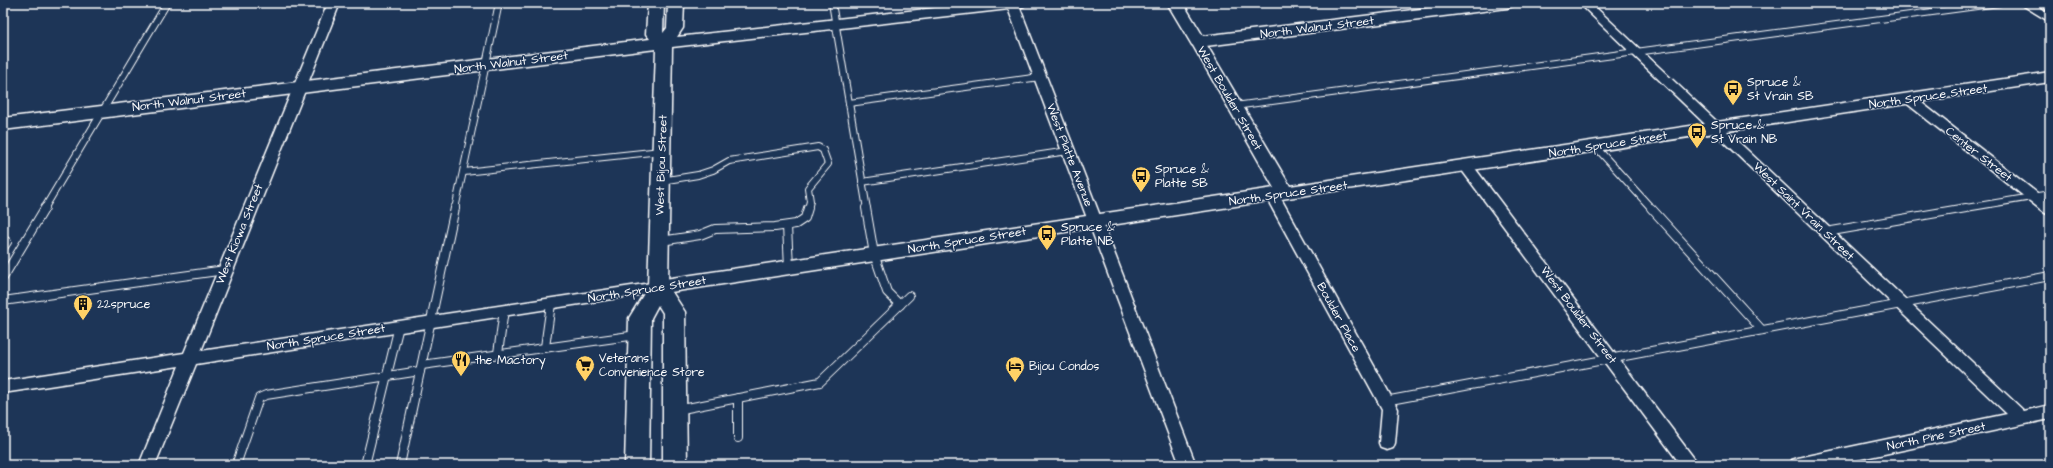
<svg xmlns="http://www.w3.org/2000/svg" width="2053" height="468" viewBox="0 0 2053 468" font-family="'Architects Daughter',sans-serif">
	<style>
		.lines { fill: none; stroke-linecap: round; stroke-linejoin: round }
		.service-far1-casing { stroke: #fff; stroke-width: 8 }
		.service-casing { stroke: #fff; stroke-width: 10 }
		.minor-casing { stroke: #fff; stroke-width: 3 }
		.tertiary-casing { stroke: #fff; stroke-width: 3 }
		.secondary-casing { stroke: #fff; stroke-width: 3 }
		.service-far1 { stroke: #1d3557; stroke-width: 6 }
		.service { stroke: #1d3557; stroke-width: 8 }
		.minor { fill: #1d3557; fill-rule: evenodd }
		.tertiary { fill: #1d3557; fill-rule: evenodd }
		.secondary { fill: #1d3557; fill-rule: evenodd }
		.labels { text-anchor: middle; stroke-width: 3; stroke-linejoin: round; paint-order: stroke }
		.street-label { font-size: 12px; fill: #fff; stroke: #1d3557 }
		.poi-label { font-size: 12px; fill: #fff; stroke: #1d3557; text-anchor: start }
	</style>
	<rect width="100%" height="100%" fill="#1d3557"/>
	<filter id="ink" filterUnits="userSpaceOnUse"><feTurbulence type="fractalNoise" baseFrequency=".025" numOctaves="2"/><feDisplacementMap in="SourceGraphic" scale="8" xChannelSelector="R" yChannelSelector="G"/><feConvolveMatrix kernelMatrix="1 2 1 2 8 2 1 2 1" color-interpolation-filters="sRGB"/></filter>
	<g filter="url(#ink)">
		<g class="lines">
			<!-- service-far1 casing -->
			<g class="service-far1-casing">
				<g id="service-far1">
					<polyline points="832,3 867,209"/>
					<polyline points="849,103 1040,77"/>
					<polyline points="1235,106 1999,3"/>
					<polyline points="1595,146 1652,209"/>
					<polyline points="464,172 661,151"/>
					<polyline points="661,181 698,175 713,170 729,161 818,147 823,150 828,164 808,188 810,201 808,209"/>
					<polyline points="862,182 1068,151"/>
					<polyline points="44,209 167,3"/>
					<polyline points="455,209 499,3"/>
					<polyline points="1960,209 2050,194"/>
				</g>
			</g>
			<!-- service casing -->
			<g class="service-casing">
				<g id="service">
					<polyline points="866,208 874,254 887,292 900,305"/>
					<polyline points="1651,208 1762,330"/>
					<polyline points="787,226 789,267"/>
					<polyline points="1826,232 1966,208"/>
					<polyline points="3,239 7,242 3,248"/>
					<polyline points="661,241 700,235 715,229 775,227 796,224 805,218 808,208"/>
					<polyline points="3,278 45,208"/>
					<polyline points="3,301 225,270"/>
					<polyline points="545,347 551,304"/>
					<polyline points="498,353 504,310"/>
					<polyline points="422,365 637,335"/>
					<polyline points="738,398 738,438"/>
					<polyline points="1385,401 2050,276"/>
					<polyline points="677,410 820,382 909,296"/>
					<polyline points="236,465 259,398 266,395 420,371"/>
					<polyline points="365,465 399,326"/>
					<polyline points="400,465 455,208"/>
				</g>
			</g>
			<!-- minor casing -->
			<g class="minor-casing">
				<g id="minor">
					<polygon points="328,3 340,3 201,351 658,282 663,283 665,287 663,291 196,364 155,465 139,465 179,366 3,393 3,381 184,353"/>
					<polygon points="1006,3 1018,3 1196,465 1180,465"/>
					<polygon points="1579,3 1591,3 2024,411 2050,405 2050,419 1832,465 1790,465 1792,460 1798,458 2007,414"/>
					<polygon points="2019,3 2033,3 2050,14 2050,22"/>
					<polygon points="1909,95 1913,96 2050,203 2050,215 2045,213 1905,102 1903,99"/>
					<polygon points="1466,162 1471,163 1699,465 1681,465 1461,169 1459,166 1461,163"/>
					<polygon points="1272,190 1277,192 1279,195 1398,409 1395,443 1393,448 1387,450 1381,448 1379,443 1382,409 1265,195 1267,192"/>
				</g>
			</g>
			<!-- tertiary casing -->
			<g class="tertiary-casing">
				<polygon id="tertiary" points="1198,38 1203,39 1205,42 1290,186 2050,72 2050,82 658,294 651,292 649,287 651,282 658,280 1274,188 1191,42 1193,39"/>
			</g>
			<!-- secondary casing -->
			<g class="secondary-casing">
				<g id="secondary">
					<polygon points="648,3 664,3 663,33 667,28 668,3 684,3 683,28 677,37 979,3 1026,3 1024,6 1018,8 672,47 668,286 685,312 687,465 663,465 663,313 658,305 651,318 649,465 625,465 629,318 648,287 656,49 3,130 3,118 650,39 646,34"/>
					<polygon points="1167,3 1183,3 1203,36 1469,3 1515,3 1513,6 1507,8 1198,47 1192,45"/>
				</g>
			</g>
			<!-- service-far1 -->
			<use href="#service-far1" class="service-far1"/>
			<!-- service -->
			<use href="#service" class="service"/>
			<!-- minor -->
			<use href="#minor" class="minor"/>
			<!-- tertiary -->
			<use href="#tertiary" class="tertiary"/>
			<!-- secondary -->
			<use href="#secondary" class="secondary"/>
		</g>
	</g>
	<!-- icons -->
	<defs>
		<g id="bus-pin" transform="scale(1)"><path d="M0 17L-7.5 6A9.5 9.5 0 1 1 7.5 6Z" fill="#ffd166" stroke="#1d3557"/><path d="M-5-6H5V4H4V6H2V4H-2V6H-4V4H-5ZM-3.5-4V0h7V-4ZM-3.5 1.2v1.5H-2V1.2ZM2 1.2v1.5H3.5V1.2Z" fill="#111"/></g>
		<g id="building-pin" transform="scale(1)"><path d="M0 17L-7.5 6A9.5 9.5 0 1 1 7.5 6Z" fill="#ffd166" stroke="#1d3557"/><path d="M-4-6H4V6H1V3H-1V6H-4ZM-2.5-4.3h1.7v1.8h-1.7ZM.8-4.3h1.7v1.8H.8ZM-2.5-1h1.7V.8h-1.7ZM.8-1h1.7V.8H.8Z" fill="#111"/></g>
		<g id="restaurant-pin" transform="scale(1)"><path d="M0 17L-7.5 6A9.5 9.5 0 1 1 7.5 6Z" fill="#ffd166" stroke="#1d3557"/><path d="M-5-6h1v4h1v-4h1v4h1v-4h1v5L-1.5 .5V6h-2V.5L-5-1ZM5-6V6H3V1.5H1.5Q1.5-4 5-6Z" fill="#111"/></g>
		<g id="supermarket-pin" transform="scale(1)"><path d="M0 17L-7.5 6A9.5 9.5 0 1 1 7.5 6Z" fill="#ffd166" stroke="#1d3557"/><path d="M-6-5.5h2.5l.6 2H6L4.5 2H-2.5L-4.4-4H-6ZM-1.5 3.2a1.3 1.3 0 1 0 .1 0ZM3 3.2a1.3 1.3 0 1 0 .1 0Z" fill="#111"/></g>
		<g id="hotel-pin" transform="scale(1)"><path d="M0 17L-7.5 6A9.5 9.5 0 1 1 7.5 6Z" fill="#ffd166" stroke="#1d3557"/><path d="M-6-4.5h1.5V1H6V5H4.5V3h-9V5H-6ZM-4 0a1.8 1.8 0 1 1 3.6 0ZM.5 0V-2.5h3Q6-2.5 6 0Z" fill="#111"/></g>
	</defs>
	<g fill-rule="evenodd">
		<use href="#bus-pin" x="1733" y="89"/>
		<use href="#bus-pin" x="1697" y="132"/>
		<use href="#bus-pin" x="1141" y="176"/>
		<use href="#bus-pin" x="1047" y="234"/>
		<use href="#building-pin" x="83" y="304"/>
		<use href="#restaurant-pin" x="461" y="360"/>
		<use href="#supermarket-pin" x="585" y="365"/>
		<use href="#hotel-pin" x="1015" y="366"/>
	</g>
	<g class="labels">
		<!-- street labels -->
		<g class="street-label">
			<text transform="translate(1317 27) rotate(-7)" y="4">North Walnut Street</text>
			<text transform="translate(511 62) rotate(-7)" y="4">North Walnut Street</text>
			<text transform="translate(1928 96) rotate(-8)" y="4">North Spruce Street</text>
			<text transform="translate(1230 98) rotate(60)" y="4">West Boulder Street</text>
			<text transform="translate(189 100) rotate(-7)" y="4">North Walnut Street</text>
			<text transform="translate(1608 144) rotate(-9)" y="4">North Spruce Street</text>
			<text transform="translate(1979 154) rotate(38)" y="4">Center Street</text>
			<text transform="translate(1070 155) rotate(69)" y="4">West Platte Avenue</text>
			<text transform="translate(661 165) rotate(-88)" y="4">West Bijou Street</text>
			<text transform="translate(1288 193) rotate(-8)" y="4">North Spruce Street</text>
			<text transform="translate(1804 211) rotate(44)" y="4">West Saint Vrain Street</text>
			<text transform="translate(239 234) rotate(-68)" y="4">West Kiowa Street</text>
			<text transform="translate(967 240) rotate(-9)" y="4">North Spruce Street</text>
			<text transform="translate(647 289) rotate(-9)" y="4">North Spruce Street</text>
			<text transform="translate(1579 315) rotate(53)" y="4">West Boulder Street</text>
			<text transform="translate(1339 317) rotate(61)" y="4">Boulder Place</text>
			<text transform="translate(326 337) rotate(-9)" y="4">North Spruce Street</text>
			<text transform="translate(1936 436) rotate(-12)" y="4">North Pine Street</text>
		</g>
		<!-- poi labels -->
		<g class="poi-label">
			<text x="1747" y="86">Spruce &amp;<tspan x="1747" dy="14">St Vrain SB</tspan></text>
			<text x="1711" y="129">Spruce &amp;<tspan x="1711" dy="14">St Vrain NB</tspan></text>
			<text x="1155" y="173">Spruce &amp;<tspan x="1155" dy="14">Platte SB</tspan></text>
			<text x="1061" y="231">Spruce &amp;<tspan x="1061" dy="14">Platte NB</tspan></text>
			<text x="97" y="308">22spruce</text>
			<text x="599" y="362">Veterans<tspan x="599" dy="14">Convenience Store</tspan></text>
			<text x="475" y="364">the Mactory</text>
			<text x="1029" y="370">Bijou Condos</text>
		</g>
	</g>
	<!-- margin -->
	<rect width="2053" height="468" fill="none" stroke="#1d3557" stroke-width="16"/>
	<rect x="8" y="8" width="2037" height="452" fill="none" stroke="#fff" stroke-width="1.5" filter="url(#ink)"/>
</svg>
